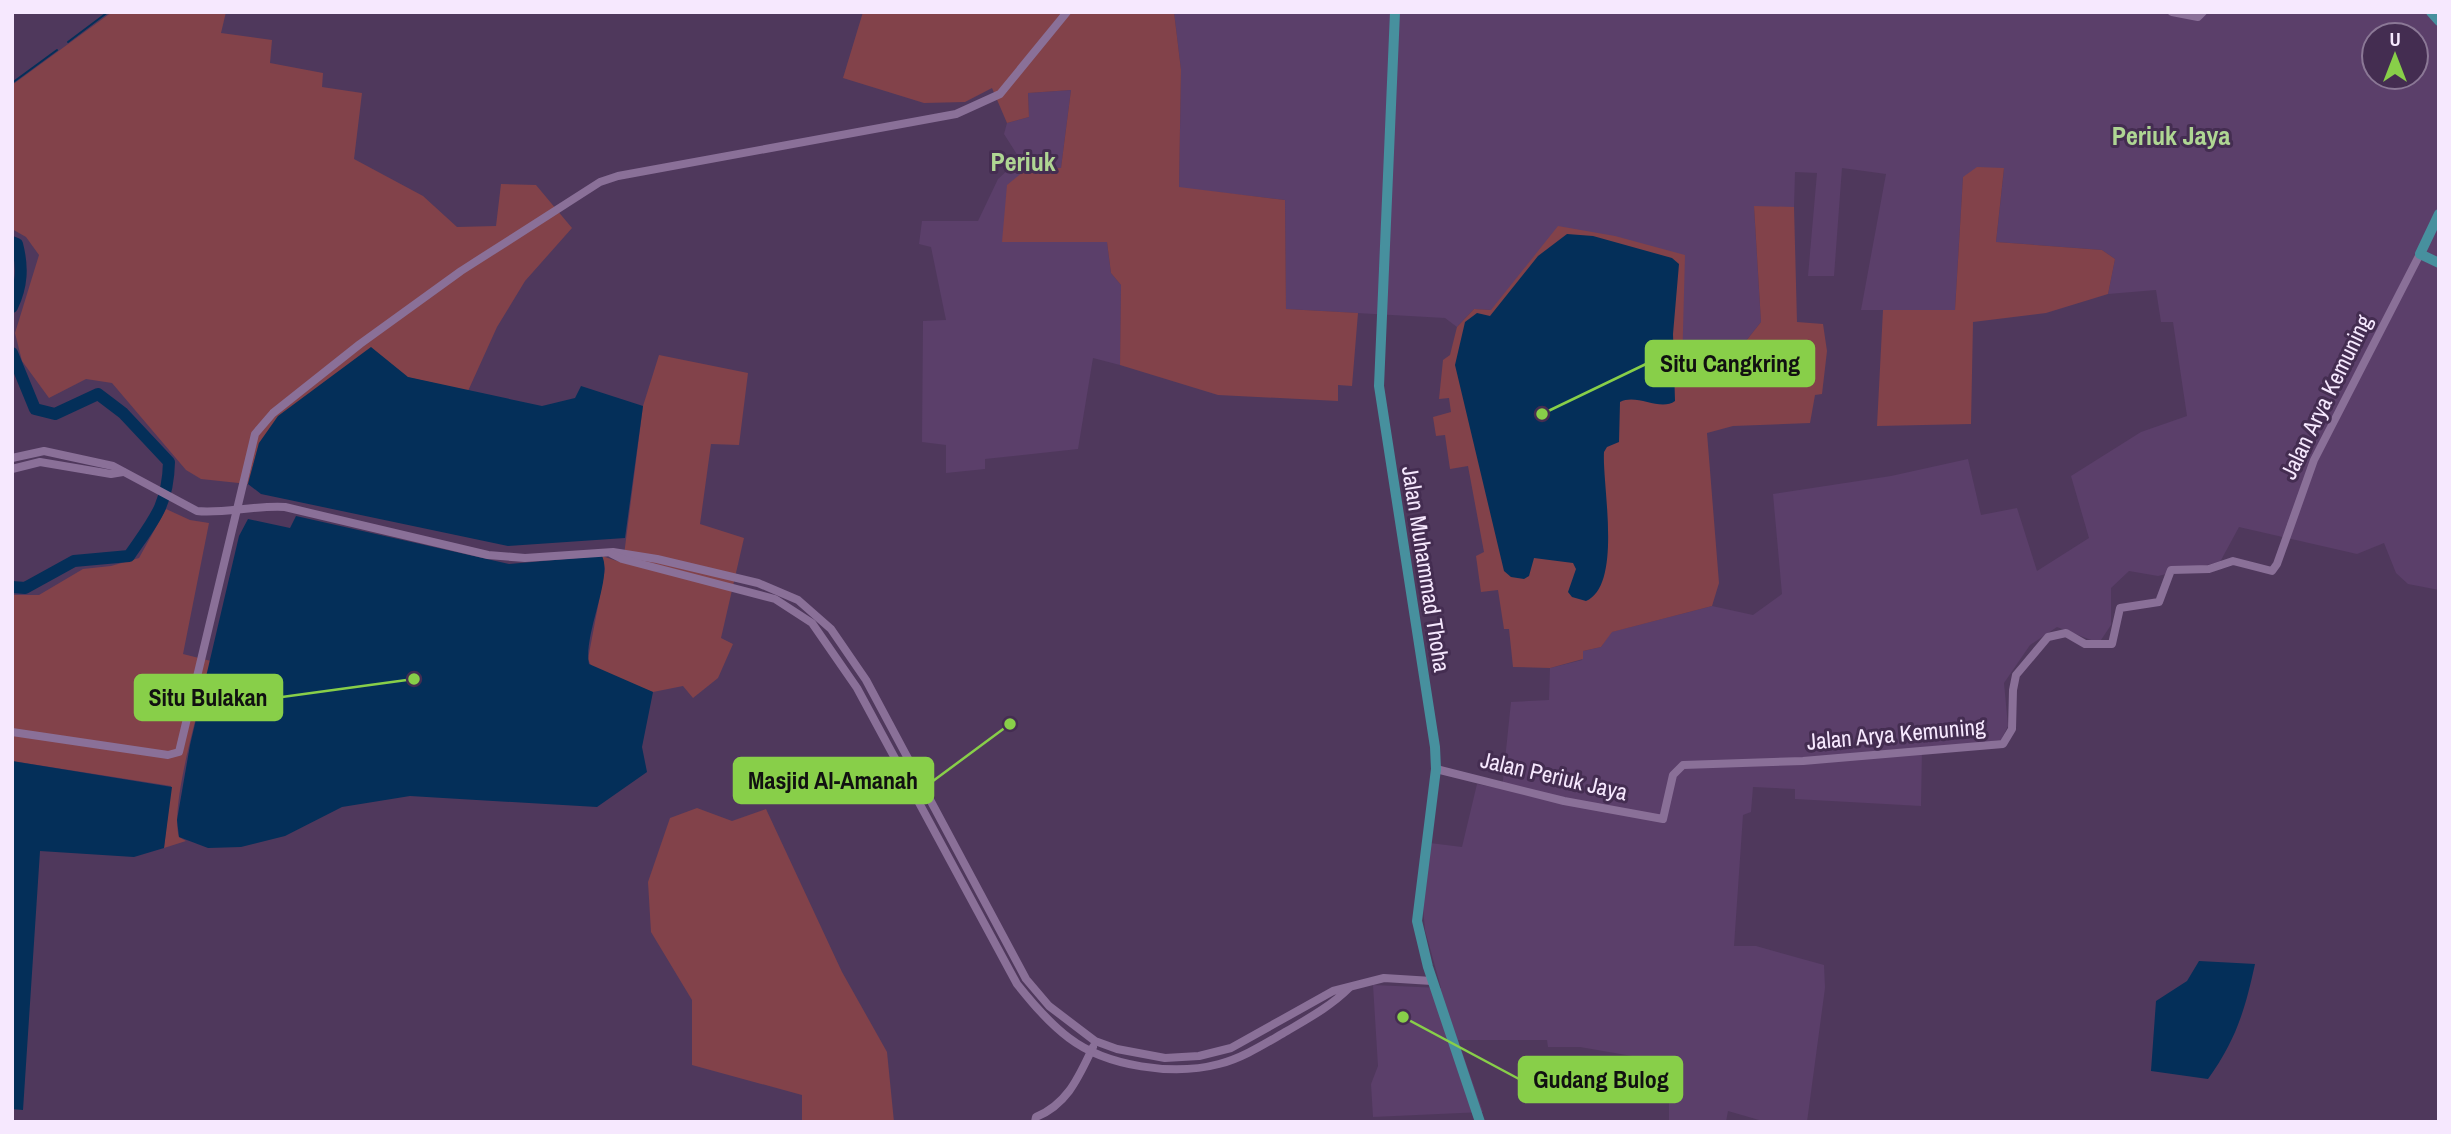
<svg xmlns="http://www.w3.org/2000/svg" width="2451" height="1134" viewBox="0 0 2451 1134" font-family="'Archivo Narrow',sans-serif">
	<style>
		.built { fill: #5b3f6a; fill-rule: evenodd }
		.green { fill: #82424a }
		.water { fill: #042f59 }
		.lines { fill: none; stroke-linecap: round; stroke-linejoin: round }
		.stream { stroke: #042f59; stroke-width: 2 }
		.river { stroke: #042f59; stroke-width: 12 }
		.minor { stroke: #8a7098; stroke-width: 8 }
		.major { stroke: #47909e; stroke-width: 10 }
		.labels { text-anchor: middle; stroke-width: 6; stroke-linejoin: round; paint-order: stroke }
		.street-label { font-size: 23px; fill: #f6e8fe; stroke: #442d51 }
		.quarter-label { font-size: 26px; font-weight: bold; fill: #afd693; stroke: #442d51 }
		.leader { fill: none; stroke: #88cf49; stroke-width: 2.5 }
		.callout-dot { fill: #88cf49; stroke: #442d51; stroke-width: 2.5 }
		.callout { fill: #88cf49; stroke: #88cf49; stroke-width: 2.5 }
		.callout-label { font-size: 24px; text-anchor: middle; font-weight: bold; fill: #111 }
	</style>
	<rect width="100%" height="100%" fill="#4f385c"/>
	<!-- built -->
	<g class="built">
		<path d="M1174 12H2428L2439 23V590L2408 584 2396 573 2384 543 2357 554 2239 527 2220 562 2158 576 2129 571 2111 588V625L2099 643 2057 627 2030 645 2004 683 2008 726 2001 740 1922 749 1921 806 1795 799V789L1753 787 1751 812 1743 815 1734 946H1756L1824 965 1825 988 1807 1122H1766L1728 1111 1726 1122H1669V1066L1655 1060 1580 1047H1548L1547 1040H1458L1483 1112 1373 1117 1371 1084 1378 1066 1373 985 1441 988 1425 930 1422 896 1430 843 1462 847 1477 784 1502 789 1511 702 1549 700 1550 668 1582 660 1583 651 1601 647 1611 632 1712 606 1753 615 1782 594 1773 494 1891 476 1968 459 1981 515 2017 508 2037 571 2089 538 2071 476 2141 432 2187 416 2173 322H2161L2156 290 2108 294 2115 259 2102 250 1996 242 2004 169 1963 177 1955 310H1861L1886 174 1842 168 1834 276H1808L1817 173 1795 172 1794 207H1754L1761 322 1727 365 1682 369 1491 310 1474 309 1457 327 1445 318 1286 309 1285 200 1179 188 1181 70ZM2374 35H2416V77H2374Z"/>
		<polygon points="1071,90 1061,168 1029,167 1002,242 1107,242 1111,273 1121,285 1120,365 1093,358 1078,449 985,459 985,469 946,473 946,445 922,442 923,321 946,320 931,247 919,244 922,221 978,221 998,179 1020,159 1004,134 1007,123 1029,117 1028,93"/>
	</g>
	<!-- green -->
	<g class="green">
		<polygon points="112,12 226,12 221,33 272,40 270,63 323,73 322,87 362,93 354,159 423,196 457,227 496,226 501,184 536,185 572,228 525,281 497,327 468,391 407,377 259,443 248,484 201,479 186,470 112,383 86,379 49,398 22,361 15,333 39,255 26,237 12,229 12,85"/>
		<polygon points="863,12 1174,12 1181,70 1179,187 1285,200 1286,309 1358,313 1352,386 1338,385 1338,401 1218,395 1120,365 1121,285 1111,273 1107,242 1002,242 1007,185 1029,167 1061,168 1071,90 1028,93 1029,117 1007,123 992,88 965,102 924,103 843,78"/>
		<polygon points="1977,167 2004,168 1996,242 2102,250 2115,259 2108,294 2046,313 1973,322 1971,424 1877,426 1883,310 1955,310 1963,177"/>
		<polygon points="1754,206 1794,207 1797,322 1823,324 1827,351 1822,394 1815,395 1810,423 1733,426 1707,433 1719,583 1712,606 1612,632 1601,647 1583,651 1583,659 1550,668 1513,667 1509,629 1504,629 1498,590 1481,592 1476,556 1484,552 1468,466 1450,469 1445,435 1436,436 1433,417 1451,412 1449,398 1439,399 1443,360 1450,355 1457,327 1474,309 1491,310 1558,226 1615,236 1685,255 1682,368 1727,365 1761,322"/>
		<polygon points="659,355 748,373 739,445 711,444 700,524 744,538 721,638 733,644 718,678 693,698 683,686 653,692 592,668 588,659 605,569 602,556 623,563 643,406"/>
		<path d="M166 509 190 520 209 523 183 654 211 661C202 698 169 805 179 837L186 841 164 848 171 786 12 761V595H39L83 569 111 566 139 558Z"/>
		<polygon points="697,808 732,821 766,809 842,972 887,1052 894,1122 802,1122 802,1095 692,1065 692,1000 651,932 648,882 670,818"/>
	</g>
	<!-- water -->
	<g class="water">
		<path d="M1567 234 1593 236 1672 258 1679 264 1673 334 1675 401C1660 412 1637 393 1620 402L1619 442 1607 447 1604 452C1602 485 1623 585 1586 601L1572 597 1568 592 1576 569 1573 563 1534 558 1529 576 1524 579 1511 577 1504 571 1455 365 1465 322 1477 313 1490 316 1538 256Z"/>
		<polygon points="371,347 408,377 542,406 575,398 581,386 643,406 625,538 508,546 261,494 248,484 259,443 278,416"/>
		<path d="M296 516 509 564 602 556C613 577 583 635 589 664L653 692 642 747 647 772 597 807 410 796 342 807 285 836 241 847 208 848 179 837 177 820 190 745 239 536 248 519 290 528Z"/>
		<polygon points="12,761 172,787 164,848 134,857 40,851 23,1110 12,1109"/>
		<path d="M2199 961 2255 964C2245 1010 2236 1040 2208 1079L2151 1071 2156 1001 2187 981Z"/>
	</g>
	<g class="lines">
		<!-- stream -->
		<g class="stream">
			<polyline points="68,42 108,12"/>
			<polyline points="12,83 57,50"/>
		</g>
		<!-- river -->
		<g class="river">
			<path d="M12 242 17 244C23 267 22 286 12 307"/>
			<path d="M12 353 35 409 55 414 98 394 123 413 169 462C168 506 153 521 129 556L74 561 25 588 12 587"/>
		</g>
		<!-- minor -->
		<g class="minor">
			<polyline points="2172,12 2198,17 2203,12"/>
			<path d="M12 458 44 451 113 466 197 511C222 514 256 505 285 507L488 555 525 558 613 552 657 559 758 583 798 600 831 629 866 680 1026 979 1049 1006 1095 1041 1117 1049 1165 1058 1199 1056 1231 1048 1333 991 1384 978 1432 981"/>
			<polyline points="12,469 40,462 111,474 123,472"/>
			<path d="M612 554 622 559 775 599 812 623 857 688 1017 984C1033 1004 1049 1023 1069 1038 1107 1067 1174 1076 1219 1064 1243 1058 1266 1043 1287 1031 1309 1018 1331 1006 1349 988"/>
			<polyline points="12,732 168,755 179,752 255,434 273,413 360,344 461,271 600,182 618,176 956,114 1000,94 1067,12"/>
			<polyline points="1436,769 1564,801 1663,819 1673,775 1683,765 1803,761 2003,744 2012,729 2013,690 2016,675 2048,637 2066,633 2085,644 2112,644 2120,608 2159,602 2171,570 2209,569 2233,561 2272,571 2277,564 2314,460 2420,254"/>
			<path d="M1035 1122 1036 1117C1068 1104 1079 1076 1093 1047"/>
		</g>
		<!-- major -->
		<g class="major">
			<polyline points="1395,12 1379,386 1435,747 1436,769 1417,921 1428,967 1480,1122"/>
			<polyline points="2431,12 2439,21"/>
			<polyline points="2439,214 2420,254 2439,263"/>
		</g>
	</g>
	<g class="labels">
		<!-- street labels -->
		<g class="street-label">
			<text transform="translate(2326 397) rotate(-64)" y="8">Jalan Arya Kemuning</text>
			<text transform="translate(1426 569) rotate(81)" y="8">Jalan Muhammad Thoha</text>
			<text transform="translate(1896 734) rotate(-5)" y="8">Jalan Arya Kemuning</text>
			<text transform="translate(1554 776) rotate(13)" y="8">Jalan Periuk Jaya</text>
		</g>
		<!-- quarter labels -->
		<g class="quarter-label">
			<text x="2171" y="145">Periuk Jaya</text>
			<text x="1023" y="171">Periuk</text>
		</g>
	</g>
	<!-- callouts -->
	<path class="leader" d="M1542 414L1646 364M414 679L282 697M1010 724L933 781M1403 1017L1519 1079"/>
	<g class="callout-dot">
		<circle cx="1542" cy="414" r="7"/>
		<circle cx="414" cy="679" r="7"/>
		<circle cx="1010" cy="724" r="7"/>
		<circle cx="1403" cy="1017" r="7"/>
	</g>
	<g class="callout">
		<rect x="1646" y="341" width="168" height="45" rx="7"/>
		<rect x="135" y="675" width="147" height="45" rx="7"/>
		<rect x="734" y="758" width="199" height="45" rx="7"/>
		<rect x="1519" y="1057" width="163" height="45" rx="7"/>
	</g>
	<g class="callout-label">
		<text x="1730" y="372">Situ Cangkring</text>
		<text x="208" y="706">Situ Bulakan</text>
		<text x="833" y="789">Masjid Al-Amanah</text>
		<text x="1601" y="1088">Gudang Bulog</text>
	</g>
	<!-- border -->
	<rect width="2451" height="1134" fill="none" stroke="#f6e8fe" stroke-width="28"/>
	<!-- north arrow -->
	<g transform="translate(2395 56)"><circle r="33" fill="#442d51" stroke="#8b7896" stroke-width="2"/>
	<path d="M0-5L12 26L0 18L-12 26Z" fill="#88cf49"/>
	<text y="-10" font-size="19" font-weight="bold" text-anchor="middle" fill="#f6e8fe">U</text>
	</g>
</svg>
